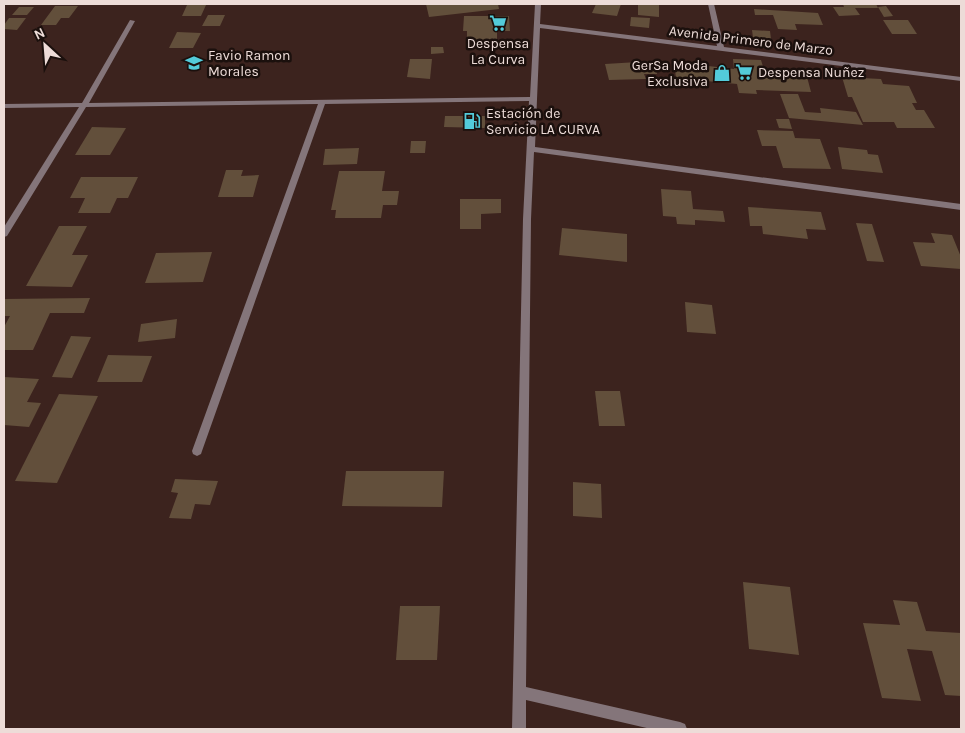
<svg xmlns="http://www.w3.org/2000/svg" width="965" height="733" viewBox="0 0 965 733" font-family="Karla,sans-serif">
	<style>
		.building { fill: #624f3b }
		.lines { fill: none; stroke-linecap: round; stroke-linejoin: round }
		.street { fill: #84757a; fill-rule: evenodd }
		.labels { text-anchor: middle; stroke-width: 5; stroke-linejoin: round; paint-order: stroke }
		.far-street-label { font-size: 14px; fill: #eddcd8; stroke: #1b100d }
		.far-poi-label { font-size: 14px; fill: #eddcd8; stroke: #1b100d; text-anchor: start }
	</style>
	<rect width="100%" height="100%" fill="#3c231e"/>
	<!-- building -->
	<g class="building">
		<polygon points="426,4 498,4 499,9 429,17"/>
		<polygon points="596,4 621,4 617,16 592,13"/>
		<polygon points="638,4 659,4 659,17 638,15"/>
		<polygon points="843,4 876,4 878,8 855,8 860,15 839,16 833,7 844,7"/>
		<polygon points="187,5 206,5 201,16 182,16"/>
		<polygon points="55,6 78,6 69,18 61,18 56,25 41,25"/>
		<polygon points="886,6 893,16 884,17 878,7"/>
		<polygon points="19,7 34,7 27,15 12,15"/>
		<polygon points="754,9 818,13 823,25 795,24 797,30 778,29 773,15 755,15"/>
		<polygon points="208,15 225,15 220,26 202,26"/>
		<polygon points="464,16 509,16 510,31 497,31 497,45 467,46 467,31 463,31"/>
		<polygon points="631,17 650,18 649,28 630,26"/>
		<polygon points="9,18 26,18 17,30 4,29 4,25"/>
		<polygon points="883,20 908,20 917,34 892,34"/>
		<polygon points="752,30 770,31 771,39 753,38"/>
		<polygon points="177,32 201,33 193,48 169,48"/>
		<polygon points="431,47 443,47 444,53 431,54"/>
		<polygon points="410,59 432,59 430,79 407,77"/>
		<polygon points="733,59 761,60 764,70 806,73 811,92 756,90 757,94 739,93 737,84 676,78 674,62 734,69"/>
		<polygon points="654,61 657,74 644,74 646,79 609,80 605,64"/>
		<polygon points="842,77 881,79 883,84 909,86 917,103 912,103 916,110 924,110 935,128 897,128 894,122 863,122 852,97 848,97"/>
		<polygon points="780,94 798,94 805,112 821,113 820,108 856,112 863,125 789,118"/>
		<polygon points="445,116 485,116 485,128 444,127"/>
		<polygon points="776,119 789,119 792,129 779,128"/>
		<polygon points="92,127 126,128 110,155 75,155"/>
		<polygon points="757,130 793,131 795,138 820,139 831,169 783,168 776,146 762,146"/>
		<polygon points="411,141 426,141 425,153 410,153"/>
		<polygon points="838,147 867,150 868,154 878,155 883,173 842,169"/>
		<polygon points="359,148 357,164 323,165 325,149"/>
		<polygon points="226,170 243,170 241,176 259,175 253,197 218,197"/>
		<polygon points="339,171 385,171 382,191 399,191 397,205 383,205 381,218 335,218 336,210 331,210"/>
		<polygon points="81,177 138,177 128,198 117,198 110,213 78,213 85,198 70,198"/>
		<polygon points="661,189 691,191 693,209 723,211 725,222 695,220 695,225 677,224 676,217 663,216"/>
		<polygon points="460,199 501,199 501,213 481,214 481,229 460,229"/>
		<polygon points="748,207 821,212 826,230 806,229 808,239 763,234 762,226 750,226"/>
		<polygon points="856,223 872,224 884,262 867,261"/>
		<polygon points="59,226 87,226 72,255 88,255 72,287 26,286"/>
		<polygon points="562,228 627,234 627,262 559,255"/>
		<polygon points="931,233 952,235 961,257 961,269 921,266 913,242 935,243"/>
		<polygon points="212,252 203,282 145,283 156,253"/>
		<polygon points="90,298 84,313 50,313 33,350 4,350 4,327 10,316 4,316 4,299"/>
		<polygon points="685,302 712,305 716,334 687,332"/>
		<polygon points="177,319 175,338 138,342 141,324"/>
		<polygon points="71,336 91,337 72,378 52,377"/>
		<polygon points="108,355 152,356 142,382 97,382"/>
		<polygon points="4,377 39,379 27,402 41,403 29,427 4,425"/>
		<polygon points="595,391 620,391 625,426 599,426"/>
		<polygon points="59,394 98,396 57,483 15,481"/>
		<polygon points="346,471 444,471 442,507 342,506"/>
		<polygon points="175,479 218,481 210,505 195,504 191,519 169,518 178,493 171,492"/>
		<polygon points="573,482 601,484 602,518 573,516"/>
		<polygon points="743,582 790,587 799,655 749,649"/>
		<polygon points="893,600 917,602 926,631 961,633 961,696 945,695 932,651 907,649 921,701 882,698 863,623 900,625"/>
		<polygon points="400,606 440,606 437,660 396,660"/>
	</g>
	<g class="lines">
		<!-- street -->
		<polygon class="street" points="535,4 541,4 540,24 717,46 708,4 714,4 724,47 961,77 961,81 540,28 535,147 961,204 961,210 534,152 531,219 526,687 680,722 685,724 687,729 651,729 526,700 526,729 512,729 523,219 529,101 325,104 202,451 201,454 197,456 193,454 192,451 318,104 86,107 7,236 4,237 4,227 79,107 4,108 4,104 82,103 130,20 135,21 89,103 530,97"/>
	</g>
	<!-- icons -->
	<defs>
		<g id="supermarket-bare" transform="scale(1.35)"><path d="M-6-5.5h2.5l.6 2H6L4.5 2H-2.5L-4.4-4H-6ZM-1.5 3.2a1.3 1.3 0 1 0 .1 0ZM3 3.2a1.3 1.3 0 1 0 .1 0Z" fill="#53cbda" stroke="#1b100d" stroke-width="2.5" paint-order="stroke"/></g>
		<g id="school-bare" transform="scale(1.35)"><path d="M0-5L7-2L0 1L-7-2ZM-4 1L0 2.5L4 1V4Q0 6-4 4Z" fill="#53cbda" stroke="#1b100d" stroke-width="2.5" paint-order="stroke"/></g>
		<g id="shop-bare" transform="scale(1.35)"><path d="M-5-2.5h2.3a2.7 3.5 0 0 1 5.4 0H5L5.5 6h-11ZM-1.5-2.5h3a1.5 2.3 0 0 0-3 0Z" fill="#53cbda" stroke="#1b100d" stroke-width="2.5" paint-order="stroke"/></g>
		<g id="fuel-bare" transform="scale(1.35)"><path d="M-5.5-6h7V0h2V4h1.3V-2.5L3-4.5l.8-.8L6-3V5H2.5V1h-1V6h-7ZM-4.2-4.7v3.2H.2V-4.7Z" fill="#53cbda" stroke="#1b100d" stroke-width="2.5" paint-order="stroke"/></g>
	</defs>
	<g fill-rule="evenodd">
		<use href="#supermarket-bare" x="498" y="23"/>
		<use href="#school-bare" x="194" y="63"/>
		<use href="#supermarket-bare" x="744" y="72"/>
		<use href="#shop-bare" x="722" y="73"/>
		<use href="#fuel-bare" x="472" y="121"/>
	</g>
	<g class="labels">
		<!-- far-street labels -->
		<g class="far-street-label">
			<text transform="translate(751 40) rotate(7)" y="5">Avenida Primero de Marzo</text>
		</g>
		<!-- far-poi labels -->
		<g class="far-poi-label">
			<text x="498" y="48" text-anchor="middle">Despensa<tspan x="498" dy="16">La Curva</tspan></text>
			<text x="208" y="60">Favio Ramon<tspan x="208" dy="16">Morales</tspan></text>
			<text x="708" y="70" text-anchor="end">GerSa Moda<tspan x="708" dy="16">Exclusiva</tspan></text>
			<text x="758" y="77">Despensa Nuñez</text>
			<text x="486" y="118">Estación de<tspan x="486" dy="16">Servicio LA CURVA</tspan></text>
		</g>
	</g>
	<!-- border -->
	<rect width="965" height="733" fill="none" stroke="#eddcd8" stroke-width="10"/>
	<!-- north arrow -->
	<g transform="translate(45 45) rotate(334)" stroke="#1b100d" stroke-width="4" paint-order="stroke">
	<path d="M0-4L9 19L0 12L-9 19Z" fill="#eddcd8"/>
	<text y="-8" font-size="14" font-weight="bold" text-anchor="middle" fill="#eddcd8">N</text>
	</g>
</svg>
